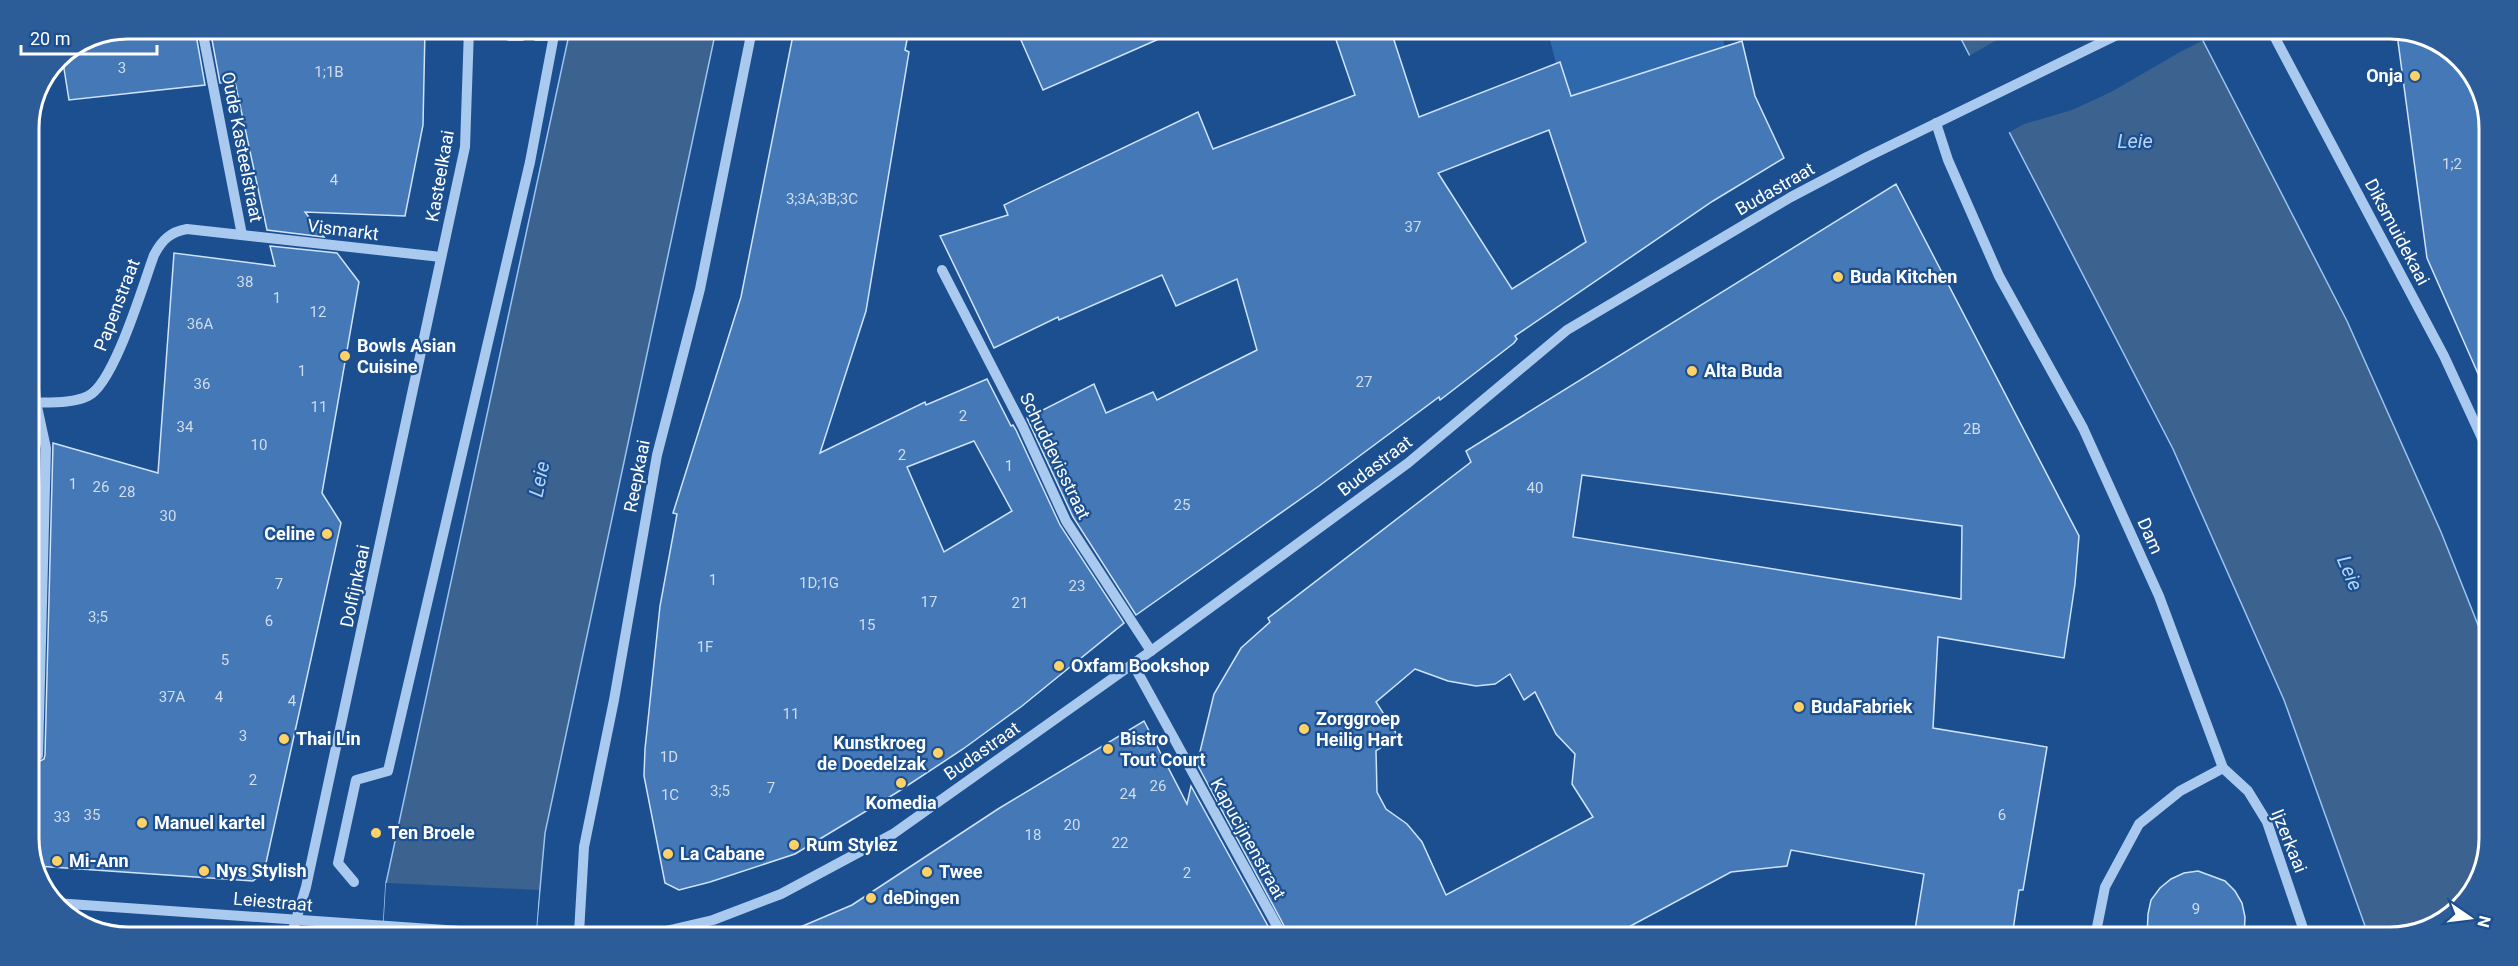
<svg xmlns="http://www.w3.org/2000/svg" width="2518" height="966" viewBox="0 0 2518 966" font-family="Roboto,sans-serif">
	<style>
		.green { fill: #2e69ad }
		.water { fill: #3c6290; stroke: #9cc4f0; stroke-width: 1.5 }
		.pier { fill: #1b4f8f }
		.building { fill: #4478b7; stroke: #cfe3fa; stroke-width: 1.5; fill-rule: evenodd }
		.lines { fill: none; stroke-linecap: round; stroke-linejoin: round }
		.minor { stroke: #a9c9ee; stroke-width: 10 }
		.poi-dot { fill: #ffd166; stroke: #1b4f8f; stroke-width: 2 }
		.labels { text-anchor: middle; stroke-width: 4.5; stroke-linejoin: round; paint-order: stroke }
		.number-label { font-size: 15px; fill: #d0dded }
		.poi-label { font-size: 18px; font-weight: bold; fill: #fff; stroke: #1b4f8f; text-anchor: start }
		.street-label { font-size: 18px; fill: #fff; stroke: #1b4f8f }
		.water-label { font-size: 20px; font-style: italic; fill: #b5d3f5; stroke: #1b4f8f }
		.rim { fill: none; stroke: #fff; stroke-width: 3 }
	</style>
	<rect width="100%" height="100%" fill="#1b4f8f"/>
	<!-- green -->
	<polygon class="green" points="1548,32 1721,32 1725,47 1571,96 1560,62 1556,64"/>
	<!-- water -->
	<g class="water">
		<polygon points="570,30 716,30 545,833 536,933 383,933 386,883"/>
		<polygon points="1958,33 2199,33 2347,321 2441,532 2486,645 2484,870 2446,921 2391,937 2369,937 2284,700 2173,449"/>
	</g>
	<!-- pier -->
	<g class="pier">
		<polygon points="2009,33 2202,33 2206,39 2180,52 2111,92 2072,110 2024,124 2006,134 1967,57"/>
		<polygon points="386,883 539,890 536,933 383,933"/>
	</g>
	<!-- building -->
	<g class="building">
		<polygon points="133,29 195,29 205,85 69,100 62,56"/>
		<polygon points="210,29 425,29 423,125 405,216 305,212 324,237 267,230 235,82 220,83"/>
		<path d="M794 30H909L905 50 909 52 866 311 820 453 925 402 926 405 987 379 1011 426 1013 425 1016 430 1060 525 1124 623 1022 706 963 749 896 793 795 854 710 882 679 890 665 883 644 776 645 749 660 606 677 514 673 513 741 297ZM974 441 1012 511 944 552 907 467Z"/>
		<polygon points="1017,31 1177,31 1043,90"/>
		<path d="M1333 31H1391L1419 117 1560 62 1571 96 1742 41 1755 96 1784 158 1713 201 1515 336 1517 339 1514 343 1440 400 1439 397 1319 486 1136 615 1073 517 1027 418 1094 384 1106 413 1153 392 1157 400 1257 350 1237 279 1176 306 1162 275 1059 320 1058 317 994 348 940 236 1008 215 1004 205 1198 112 1213 149 1355 95ZM1549 130 1586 242 1512 289 1438 173Z"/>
		<polygon points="2397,34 2422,34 2469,67 2489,121 2487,394 2427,258"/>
		<path d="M1896 184 2079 536 2075 584 2064 658 1938 637 1933 728 2047 747 2023 890H2019L2012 937 1914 936 1924 874 1791 850 1787 866 1731 872 1612 936 1289 935 1197 764 1214 694 1241 648 1270 622 1268 618 1471 462 1466 451ZM1582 475 1962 526 1961 599 1573 537ZM1415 669 1448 681 1476 686 1495 684 1510 674 1524 700 1535 692 1556 734 1575 754 1572 784 1593 817 1446 895 1422 842 1407 824 1386 809 1377 792 1376 751 1398 736 1376 702Z"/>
		<polygon points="270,246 337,253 359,282 322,493 341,523 264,872 253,881 37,866 29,845 29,436 36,438 38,449 31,755 34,761 38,762 44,759 45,755 53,443 158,473 174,253 275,266"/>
		<polygon points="1144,721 1187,804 1191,786 1273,935 784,934 852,905 998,809"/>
		<polygon points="2198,871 2225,881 2235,891 2242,903 2245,917 2244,937 2147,937 2148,914 2151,900 2160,888 2171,879 2184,873"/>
	</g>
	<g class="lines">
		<!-- minor -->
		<g class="minor">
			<polyline points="202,29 242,235"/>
			<polyline points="509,29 509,36 522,36"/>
			<polyline points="536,29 536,36 554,36"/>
			<polyline points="2273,34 2444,356 2487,449"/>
			<polyline points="1936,123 1948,160 1999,276 2083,428 2159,596 2223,768 2248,791 2267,822 2306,937"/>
			<polyline points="942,270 1023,427 1066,521 1151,651"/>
			<polyline points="29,311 36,402 46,448 38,755"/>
			<path d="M29 403C47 402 72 404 88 396 114 384 143 285 154 255 162 240 170 232 187 229L441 257"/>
			<polyline points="1133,664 1282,935"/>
			<polyline points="354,882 338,863 356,780 388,771 530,162 555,30"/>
			<polyline points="55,903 489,933"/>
			<polyline points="292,933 306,887 465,147 469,29"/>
			<polyline points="579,933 584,847 614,700 657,455 700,289 752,30"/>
			<polyline points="657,933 713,920 781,894 893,834 1151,651 1408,463 1567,330 1791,197 1867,157 2121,33"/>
			<polyline points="2095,937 2105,887 2139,824 2180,791 2223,768"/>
		</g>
	</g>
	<!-- markers -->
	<g class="poi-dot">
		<circle cx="2415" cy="76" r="6"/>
		<circle cx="1838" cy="277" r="6"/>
		<circle cx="345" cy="356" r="6"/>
		<circle cx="1692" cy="371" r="6"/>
		<circle cx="327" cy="534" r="6"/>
		<circle cx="1059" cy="666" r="6"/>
		<circle cx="1799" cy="707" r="6"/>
		<circle cx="1304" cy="729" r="6"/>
		<circle cx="284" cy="739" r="6"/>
		<circle cx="1108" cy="749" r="6"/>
		<circle cx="938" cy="753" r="6"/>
		<circle cx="901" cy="783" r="6"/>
		<circle cx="142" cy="823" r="6"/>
		<circle cx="376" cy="833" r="6"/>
		<circle cx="794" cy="845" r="6"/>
		<circle cx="668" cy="854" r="6"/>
		<circle cx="57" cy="861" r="6"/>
		<circle cx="204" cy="871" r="6"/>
		<circle cx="927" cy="872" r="6"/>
		<circle cx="871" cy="898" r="6"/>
	</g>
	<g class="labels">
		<!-- number labels -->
		<g class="number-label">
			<text x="122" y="73">3</text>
			<text x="329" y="77">1;1B</text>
			<text x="2452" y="169">1;2</text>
			<text x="334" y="185">4</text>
			<text x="822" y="204">3;3A;3B;3C</text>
			<text x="1413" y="232">37</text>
			<text x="245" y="287">38</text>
			<text x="277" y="303">1</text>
			<text x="318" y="317">12</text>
			<text x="200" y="329">36A</text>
			<text x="302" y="376">1</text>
			<text x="1364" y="387">27</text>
			<text x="202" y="389">36</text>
			<text x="319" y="412">11</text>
			<text x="963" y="421">2</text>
			<text x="185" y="432">34</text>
			<text x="1972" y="434">2B</text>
			<text x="259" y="450">10</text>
			<text x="902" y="460">2</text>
			<text x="1009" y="471">1</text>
			<text x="73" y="489">1</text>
			<text x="101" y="492">26</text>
			<text x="1535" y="493">40</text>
			<text x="127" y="497">28</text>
			<text x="1182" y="510">25</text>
			<text x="168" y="521">30</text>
			<text x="713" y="585">1</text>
			<text x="819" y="588">1D;1G</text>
			<text x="279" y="589">7</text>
			<text x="1077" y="591">23</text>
			<text x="929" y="607">17</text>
			<text x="1020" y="608">21</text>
			<text x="98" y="622">3;5</text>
			<text x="269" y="626">6</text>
			<text x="867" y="630">15</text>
			<text x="705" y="652">1F</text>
			<text x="225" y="665">5</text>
			<text x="172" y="702">37A</text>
			<text x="219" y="702">4</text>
			<text x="292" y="706">4</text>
			<text x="791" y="719">11</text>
			<text x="243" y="741">3</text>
			<text x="669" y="762">1D</text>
			<text x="253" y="785">2</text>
			<text x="1158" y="791">26</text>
			<text x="771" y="793">7</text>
			<text x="720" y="796">3;5</text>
			<text x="1128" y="799">24</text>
			<text x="670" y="800">1C</text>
			<text x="92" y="820">35</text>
			<text x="2002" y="820">6</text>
			<text x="62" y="822">33</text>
			<text x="1072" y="830">20</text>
			<text x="1033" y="840">18</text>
			<text x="1120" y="848">22</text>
			<text x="1187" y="878">2</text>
			<text x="2196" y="914">9</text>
		</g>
		<!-- poi labels -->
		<g class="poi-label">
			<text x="2403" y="82" text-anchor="end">Onja</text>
			<text x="1850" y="283">Buda Kitchen</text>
			<text x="357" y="352">Bowls Asian<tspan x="357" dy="21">Cuisine</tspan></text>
			<text x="1704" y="377">Alta Buda</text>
			<text x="315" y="540" text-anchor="end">Celine</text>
			<text x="1071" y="672">Oxfam Bookshop</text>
			<text x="1811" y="713">BudaFabriek</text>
			<text x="1316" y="725">Zorggroep<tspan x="1316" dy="21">Heilig Hart</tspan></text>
			<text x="296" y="745">Thai Lin</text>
			<text x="1120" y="745">Bistro<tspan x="1120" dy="21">Tout Court</tspan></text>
			<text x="926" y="749" text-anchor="end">Kunstkroeg<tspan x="926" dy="21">de Doedelzak</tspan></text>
			<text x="901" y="809" text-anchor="middle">Komedia</text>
			<text x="154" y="829">Manuel kartel</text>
			<text x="388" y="839">Ten Broele</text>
			<text x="806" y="851">Rum Stylez</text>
			<text x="680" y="860">La Cabane</text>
			<text x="69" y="867">Mi-Ann</text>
			<text x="216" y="877">Nys Stylish</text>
			<text x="939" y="878">Twee</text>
			<text x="883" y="904">deDingen</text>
		</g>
		<!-- street labels -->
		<g class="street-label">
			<text transform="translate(242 147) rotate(79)" y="6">Oude Kasteelstraat</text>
			<text transform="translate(440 176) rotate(-80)" y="6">Kasteelkaai</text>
			<text transform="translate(1775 189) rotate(-30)" y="6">Budastraat</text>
			<text transform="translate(343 230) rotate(7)" y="6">Vismarkt</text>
			<text transform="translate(2397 232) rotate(62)" y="6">Diksmuidekaai</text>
			<text transform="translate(117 305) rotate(-69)" y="6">Papenstraat</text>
			<text transform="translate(1055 456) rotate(64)" y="6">Schuddevisstraat</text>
			<text transform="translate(1375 466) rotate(-37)" y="6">Budastraat</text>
			<text transform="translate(637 476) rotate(-79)" y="6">Reepkaai</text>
			<text transform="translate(2150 536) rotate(66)" y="6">Dam</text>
			<text transform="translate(355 586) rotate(-78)" y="6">Dolfijnkaai</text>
			<text transform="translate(982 751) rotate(-35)" y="6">Budastraat</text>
			<text transform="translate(1248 839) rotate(61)" y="6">Kapucijnenstraat</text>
			<text transform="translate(2289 841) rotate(68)" y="6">Ijzerkaai</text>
			<text transform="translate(273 902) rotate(5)" y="6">Leiestraat</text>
		</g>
		<!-- water labels -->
		<g class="water-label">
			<text x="2135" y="148">Leie</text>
			<text transform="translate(539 479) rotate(-78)" y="7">Leie</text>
			<text transform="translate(2350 573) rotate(67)" y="7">Leie</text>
		</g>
	</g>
	<!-- crop -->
	<path d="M0 0H2518V966H0ZM128 39H2390A89 89 0 0 1 2479 128V838A89 89 0 0 1 2390 927H128A89 89 0 0 1 39 838V128A89 89 0 0 1 128 39Z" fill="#2d5d98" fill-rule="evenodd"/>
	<path class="rim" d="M128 39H2390A89 89 0 0 1 2479 128V838A89 89 0 0 1 2390 927H128A89 89 0 0 1 39 838V128A89 89 0 0 1 128 39Z"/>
	<!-- north arrow -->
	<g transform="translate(2470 918) rotate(104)" stroke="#1b4f8f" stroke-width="4.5" paint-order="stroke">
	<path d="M0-4.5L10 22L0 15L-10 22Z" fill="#ffffff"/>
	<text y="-9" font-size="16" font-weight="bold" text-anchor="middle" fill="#ffffff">N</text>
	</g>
	<!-- scale -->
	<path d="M21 45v9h136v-9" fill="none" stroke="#ffffff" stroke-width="3"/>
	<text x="30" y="45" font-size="18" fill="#ffffff" stroke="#1b4f8f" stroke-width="4.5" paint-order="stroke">20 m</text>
</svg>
